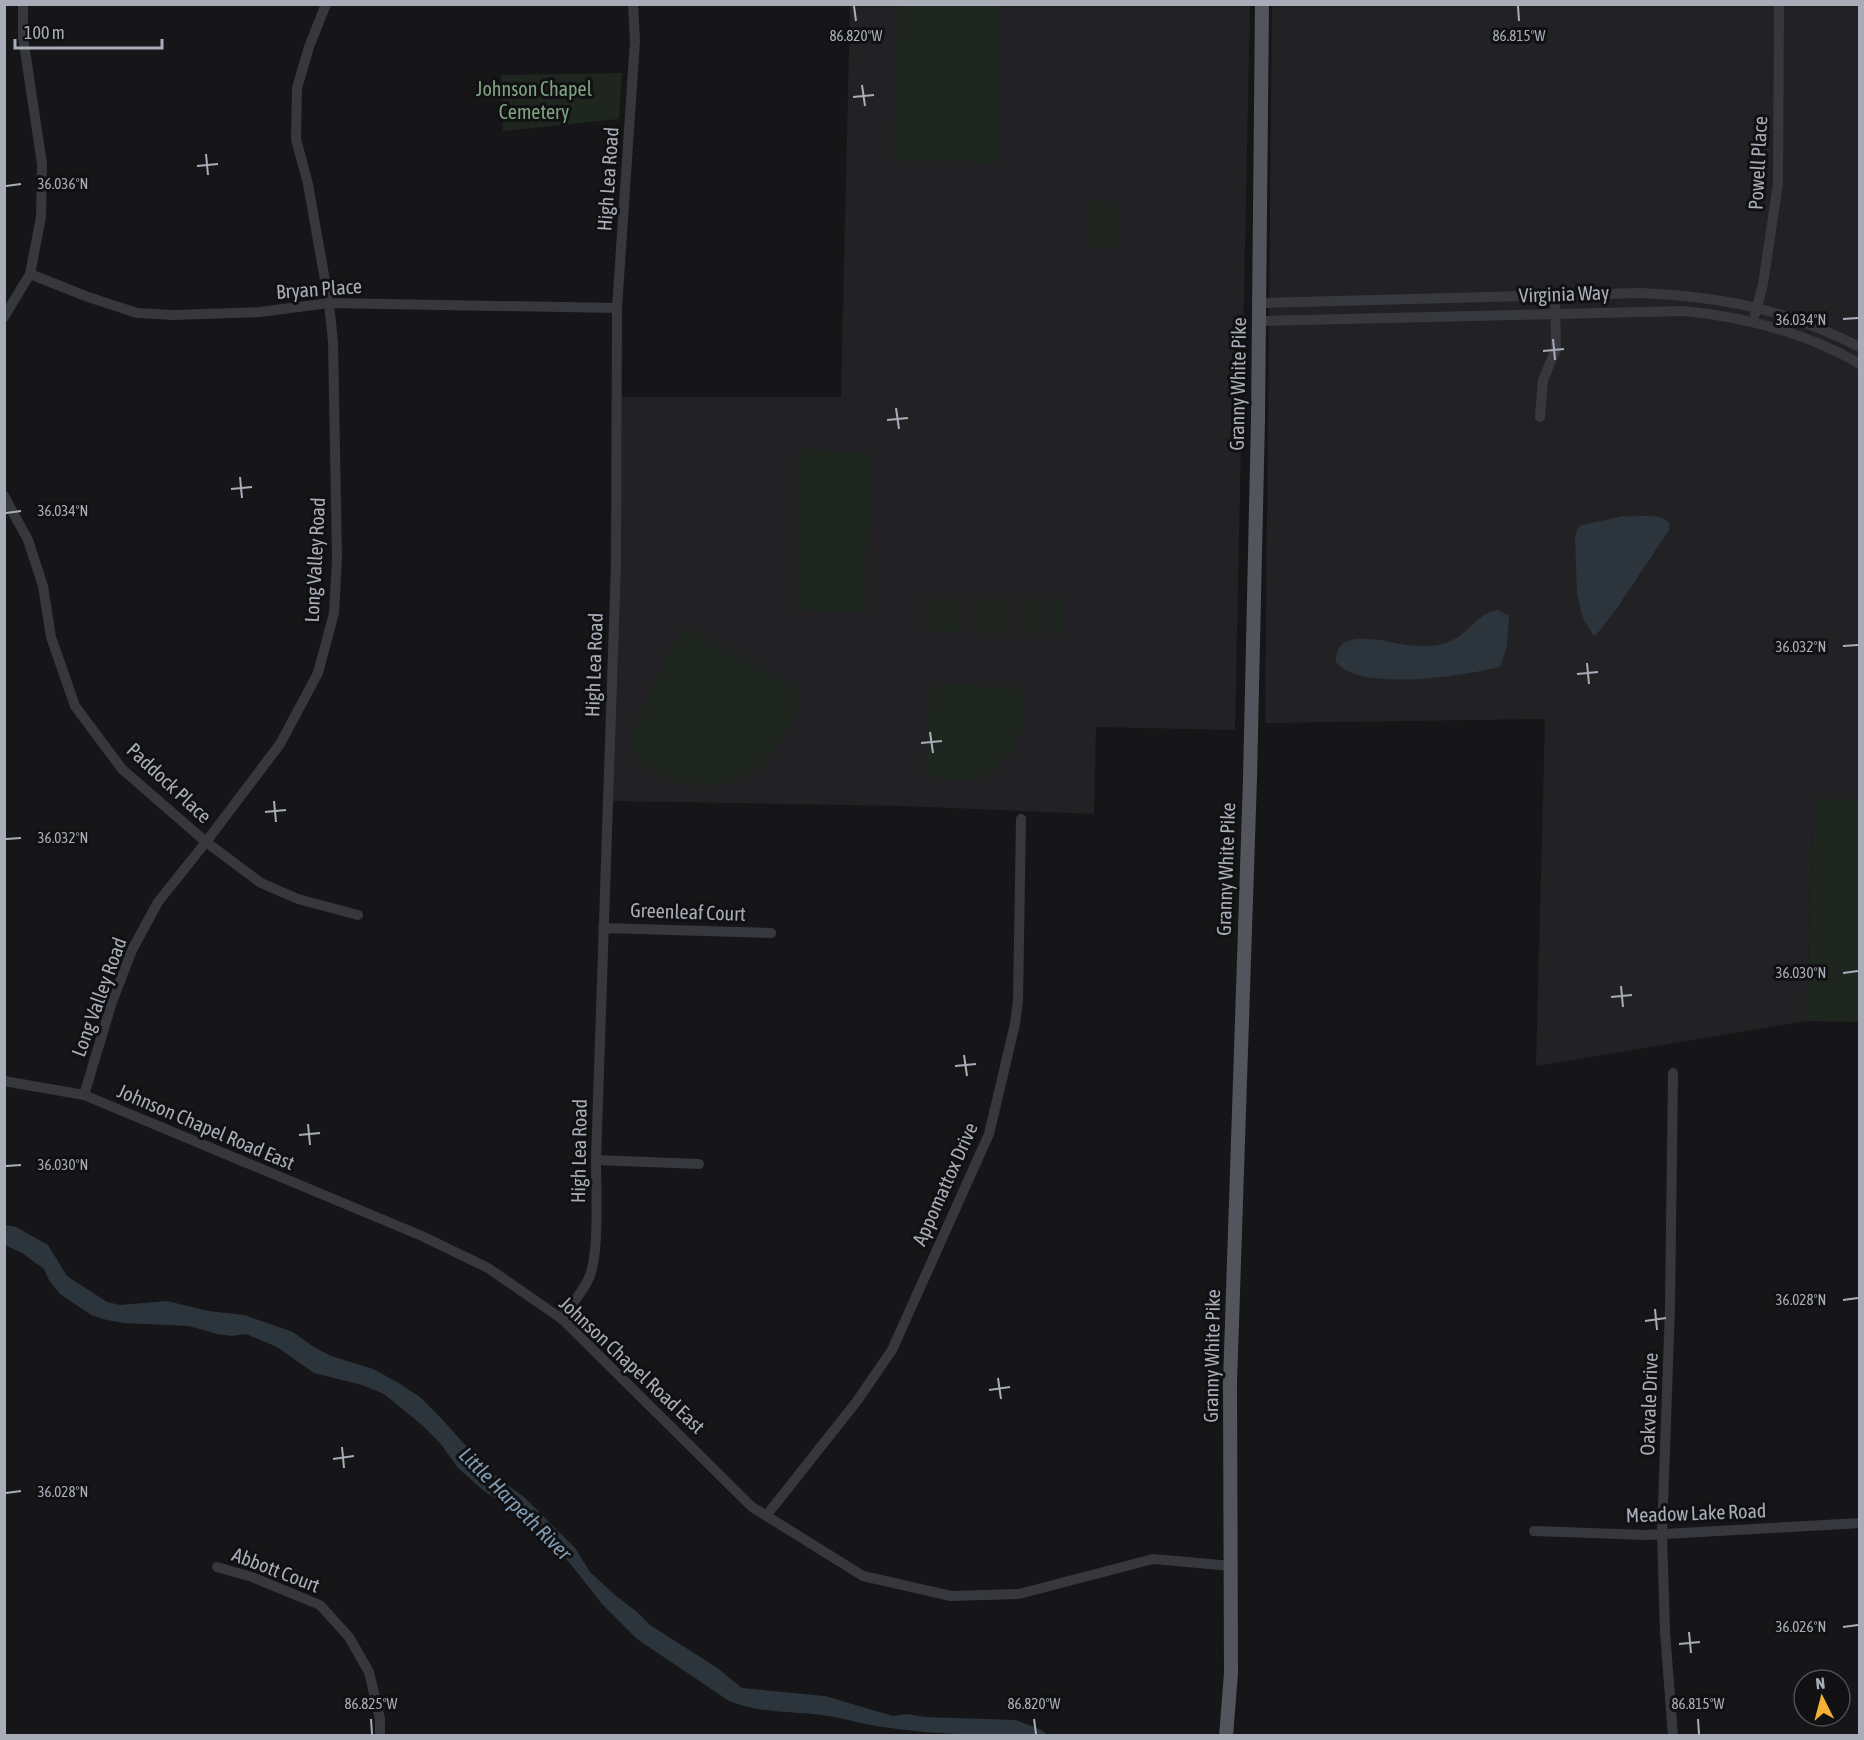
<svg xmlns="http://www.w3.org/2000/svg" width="1864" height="1740" viewBox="0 0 1864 1740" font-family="'Asap Condensed',sans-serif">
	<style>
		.built { fill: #222225 }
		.green { fill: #1e261f }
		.water { fill: #2c353c }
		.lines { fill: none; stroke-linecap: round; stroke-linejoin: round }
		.minor { stroke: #37383d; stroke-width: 10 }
		.major { stroke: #53555c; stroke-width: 14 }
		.ticks { fill: none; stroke: #a8adb8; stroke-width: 2 }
		.labels { text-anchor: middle; stroke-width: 6; stroke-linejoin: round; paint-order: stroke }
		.park-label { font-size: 20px; fill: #7fa381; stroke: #111113 }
		.street-label { font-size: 20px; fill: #a8adb8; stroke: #111113 }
		.water-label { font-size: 21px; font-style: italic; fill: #7f9bb3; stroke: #111113 }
		.ticks-label { font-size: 15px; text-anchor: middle; fill: #a8adb8; stroke: #111113; stroke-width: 6; stroke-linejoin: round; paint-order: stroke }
	</style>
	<rect width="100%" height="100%" fill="#161618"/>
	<!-- built -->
	<g class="built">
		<polygon points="850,5 1250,5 1235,730 1096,727 1094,814 903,806 611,801 617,397 841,397"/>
		<polygon points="1272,5 1859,5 1859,799 1814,799 1806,1021 1536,1066 1545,719 1265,723"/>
	</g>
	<!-- green -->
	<g class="green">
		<polygon points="897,5 1000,5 997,163 894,160"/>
		<polygon points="622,73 619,119 503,131 501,75"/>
		<polygon points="1090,201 1115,201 1115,248 1089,247"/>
		<polygon points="799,450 870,451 867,612 796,610"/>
		<polygon points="924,597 940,597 939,632 923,632"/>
		<polygon points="945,597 961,598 960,632 944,632"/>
		<polygon points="973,598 989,598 988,633 972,632"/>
		<polygon points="994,598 1010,599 1009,633 993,633"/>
		<polygon points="1027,599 1043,599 1042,634 1026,633"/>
		<polygon points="1049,599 1065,600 1064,634 1048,634"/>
		<path d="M685 629 798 687C797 699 797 712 793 723 790 729 759 771 754 774 726 790 658 789 638 761 633 754 632 743 630 735L679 632Z"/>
		<path d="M936 684 1022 688C1023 700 1024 714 1023 726 1022 735 1016 744 1011 751 986 782 963 784 926 776L929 690Z"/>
		<polygon points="1814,799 1859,799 1859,1022 1806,1021"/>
	</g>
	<!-- water -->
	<g class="water">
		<path d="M1624 516C1640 518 1658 511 1670 524L1669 530 1617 608 1596 635H1593L1583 618 1577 595 1575 536 1578 528 1582 525Z"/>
		<path d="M1498 610 1509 616 1507 645 1500 667C1466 675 1359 693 1336 662 1334 626 1386 642 1406 645 1414 646 1422 646 1430 646 1468 644 1471 614 1498 610Z"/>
		<path d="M5 1225 16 1227 48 1245 67 1276 107 1302 120 1305 167 1301 208 1311 244 1315 293 1332 314 1347 331 1356 373 1369 397 1382 420 1397 440 1417 477 1458 499 1479 524 1497 575 1548 590 1572 616 1596 636 1611 650 1625 716 1667 742 1688 825 1696 893 1716 907 1714 925 1717 1016 1720 1041 1730 1048 1735C993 1736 938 1735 883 1727 865 1725 847 1719 829 1716 795 1711 761 1714 729 1701L637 1639 602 1604 569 1562 546 1538 523 1524 504 1504 483 1490 458 1468 440 1443 422 1425 384 1394 362 1385 314 1373 277 1347 246 1334 232 1336 217 1334 189 1326 124 1323 107 1320 91 1315 60 1294 49 1280 44 1269 22 1253 5 1245Z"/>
	</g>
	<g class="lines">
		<!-- minor -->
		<g class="minor">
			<polyline points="30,274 88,297 137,313 173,315 260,312 329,303 617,308"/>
			<path d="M1259 303 1641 293C1725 297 1784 309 1860 347"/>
			<polyline points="1755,314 1763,284 1778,183 1779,4"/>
			<polyline points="4,317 30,274 41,217 42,164 23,37 23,4"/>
			<path d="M1259 321 1684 311C1746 317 1805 332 1860 364"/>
			<polyline points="1540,417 1543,380 1556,349 1555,295"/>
			<polyline points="4,496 28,540 43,586 51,637 75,706 122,769 206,842 261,883 298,899 358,915"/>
			<polyline points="603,928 771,933"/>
			<polyline points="4,1081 84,1095 422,1236 488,1268 562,1319 752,1507 863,1576 951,1596 1019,1594 1153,1559 1232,1566"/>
			<polyline points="84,1095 112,1002 132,950 158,902 206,842 280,744 318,673 334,613 337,558 333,342 329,303 308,184 296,139 297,88 309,47 326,4"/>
			<polyline points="596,1160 699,1164"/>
			<path d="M562 1319C570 1306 581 1294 588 1280 600 1258 596 1187 596 1160L616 563 617 308 635 41 633 4"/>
			<polyline points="766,1516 857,1401 892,1350 989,1134 1015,1024 1018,1000 1021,819"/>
			<polyline points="1534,1531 1647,1535 1860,1523"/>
			<polyline points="217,1567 252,1577 320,1605 349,1637 369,1672 380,1719 380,1736"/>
			<polyline points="1673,1736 1665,1632 1662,1534 1670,1307 1673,1073"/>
		</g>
		<!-- major -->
		<polyline class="major" points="1226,1736 1231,1673 1230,1383 1250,778 1258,419 1262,4"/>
	</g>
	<!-- ticks -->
	<path class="ticks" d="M854 6 856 21M1518 6 1519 21M862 85 865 106M853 97 874 95M206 154 208 175M197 166 218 164M6 186 21 184M1843 319 1858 318M1553 339 1555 360M1543 351 1564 349M896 408 899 429M887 420 908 418M240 477 242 498M231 489 252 487M6 513 21 511M1843 646 1858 645M1587 663 1589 684M1577 674 1598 672M930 732 933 753M921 743 942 741M274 801 276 822M265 812 286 810M6 839 21 838M1843 973 1858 971M1621 986 1623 1007M1611 997 1632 995M964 1055 967 1076M955 1066 976 1064M308 1124 310 1145M299 1135 320 1133M6 1166 21 1165M1843 1300 1858 1298M1655 1309 1657 1330M1645 1321 1666 1318M998 1378 1001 1399M989 1390 1010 1387M342 1447 344 1468M333 1459 354 1456M6 1493 21 1491M1843 1627 1858 1625M1689 1632 1691 1653M1679 1644 1700 1642M371 1719 372 1734M1034 1719 1036 1734M1698 1719 1699 1734"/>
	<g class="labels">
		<!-- park labels -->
		<g class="park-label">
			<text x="534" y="96">Johnson Chapel<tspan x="534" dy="23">Cemetery</tspan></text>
		</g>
		<!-- street labels -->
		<g class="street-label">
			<text transform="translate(1758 163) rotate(-87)" y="7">Powell Place</text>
			<text transform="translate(608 179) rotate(-86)" y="7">High Lea Road</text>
			<text transform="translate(319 289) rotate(-4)" y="7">Bryan Place</text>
			<text transform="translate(1564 294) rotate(-2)" y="7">Virginia Way</text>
			<text transform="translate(1238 384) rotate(-89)" y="7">Granny White Pike</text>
			<text transform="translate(315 560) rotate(-87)" y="7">Long Valley Road</text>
			<text transform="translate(594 665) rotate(-88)" y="7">High Lea Road</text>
			<text transform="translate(169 783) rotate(43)" y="7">Paddock Place</text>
			<text transform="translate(1226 869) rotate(-88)" y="7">Granny White Pike</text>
			<text transform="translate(688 912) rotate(2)" y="7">Greenleaf Court</text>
			<text transform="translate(99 997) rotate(-70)" y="7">Long Valley Road</text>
			<text transform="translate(206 1127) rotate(23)" y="7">Johnson Chapel Road East</text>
			<text transform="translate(579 1151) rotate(-89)" y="7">High Lea Road</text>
			<text transform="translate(945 1184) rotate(-66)" y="7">Appomattox Drive</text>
			<text transform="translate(1212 1356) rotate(-89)" y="7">Granny White Pike</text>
			<text transform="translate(632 1365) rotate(43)" y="7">Johnson Chapel Road East</text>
			<text transform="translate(1649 1404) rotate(-88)" y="7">Oakvale Drive</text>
			<text transform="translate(1696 1513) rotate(-2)" y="7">Meadow Lake Road</text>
			<text transform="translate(276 1570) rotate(21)" y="7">Abbott Court</text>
		</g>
		<!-- water labels -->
		<g class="water-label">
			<text transform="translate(515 1504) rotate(45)" y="7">Little Harpeth River</text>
		</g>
	</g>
	<g class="ticks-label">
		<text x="856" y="41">86.820°W</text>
		<text x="1519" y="41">86.815°W</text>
		<text x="63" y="189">36.036°N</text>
		<text x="1801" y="325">36.034°N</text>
		<text x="63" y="516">36.034°N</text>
		<text x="1801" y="652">36.032°N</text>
		<text x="63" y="843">36.032°N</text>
		<text x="1801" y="978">36.030°N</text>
		<text x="63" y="1170">36.030°N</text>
		<text x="1801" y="1305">36.028°N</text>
		<text x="63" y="1497">36.028°N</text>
		<text x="1801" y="1632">36.026°N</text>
		<text x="371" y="1709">86.825°W</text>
		<text x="1034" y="1709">86.820°W</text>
		<text x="1698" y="1709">86.815°W</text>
	</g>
	<!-- border -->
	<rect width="1864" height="1740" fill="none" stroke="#a8adb8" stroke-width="12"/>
	<!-- north arrow -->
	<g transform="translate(1822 1698) rotate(354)"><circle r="28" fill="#111113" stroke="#4d4f55" stroke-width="1.5"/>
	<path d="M0-4.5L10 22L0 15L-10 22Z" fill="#f2b134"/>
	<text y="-9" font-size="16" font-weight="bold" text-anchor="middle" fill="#a8adb8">N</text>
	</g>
	<!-- scale -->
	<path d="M15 39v9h147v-9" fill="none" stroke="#a8adb8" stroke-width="3"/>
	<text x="24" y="39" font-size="18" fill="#a8adb8" stroke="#111113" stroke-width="4.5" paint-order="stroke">100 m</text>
</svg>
